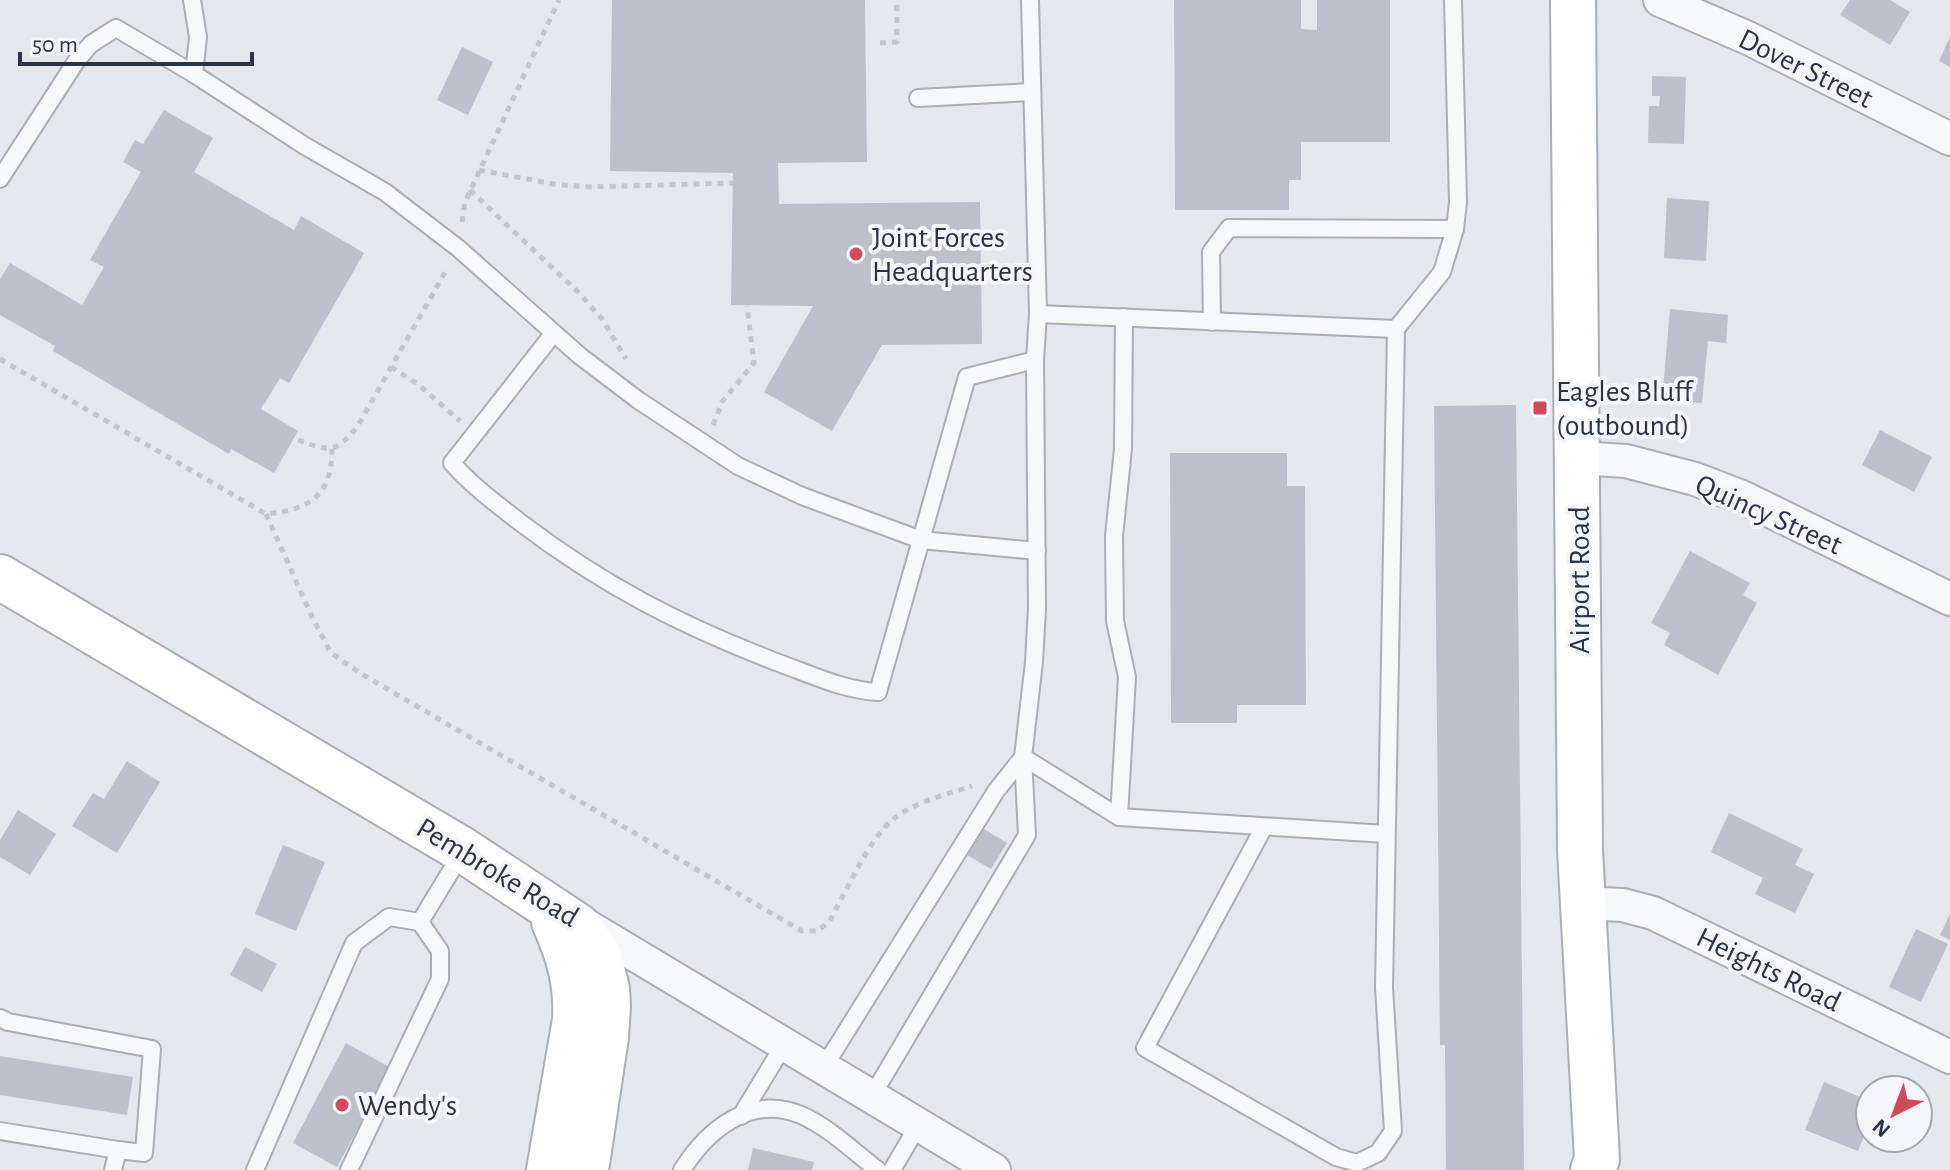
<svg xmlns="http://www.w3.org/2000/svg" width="1950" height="1170" viewBox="0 0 1950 1170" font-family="'Alegreya Sans',sans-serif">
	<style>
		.building { fill: #bbc0ca }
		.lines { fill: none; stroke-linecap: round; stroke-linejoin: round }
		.lane-casing { stroke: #a9aeb7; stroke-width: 20 }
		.street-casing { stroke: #a9aeb7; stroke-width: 36 }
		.secondary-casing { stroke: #a9aeb7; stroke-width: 48 }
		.path { stroke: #c2c5cb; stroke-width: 5; stroke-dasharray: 6 6; stroke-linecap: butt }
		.lane { stroke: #f7f8fa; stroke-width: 16 }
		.street { stroke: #f7f8fa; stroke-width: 32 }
		.secondary { stroke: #fff; stroke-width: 44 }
		.poi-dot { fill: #d1495b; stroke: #f4f6f9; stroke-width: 3 }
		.labels { text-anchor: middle; stroke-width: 8; stroke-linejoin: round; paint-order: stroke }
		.street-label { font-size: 30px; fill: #2b3445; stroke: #f4f6f9 }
		.poi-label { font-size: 30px; fill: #2b3445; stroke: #f4f6f9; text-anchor: start }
	</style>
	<rect width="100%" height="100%" fill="#e4e7ec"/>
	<!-- building -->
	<g class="building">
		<polygon points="612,0 865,0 867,162 778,163 779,204 980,202 982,344 882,345 832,431 764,392 813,306 731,305 733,173 610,171"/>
		<polygon points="1174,0 1301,0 1301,29 1317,30 1317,0 1390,0 1390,142 1301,142 1301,180 1289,180 1289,210 1175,210"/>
		<polygon points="1850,0 1890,0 1910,12 1890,45 1840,15"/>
		<polygon points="1950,37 1950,67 1939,61"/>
		<polygon points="462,47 493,62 468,115 437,100"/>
		<polygon points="1652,76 1686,77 1684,144 1648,143 1649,106 1659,106 1660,96 1652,96"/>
		<polygon points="164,110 213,138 194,172 294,230 301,216 364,253 289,383 280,378 261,409 298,431 274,473 231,449 229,454 53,351 55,346 0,315 0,279 10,263 82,305 104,267 90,260 141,172 123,162 135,140 143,144"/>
		<polygon points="1667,198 1709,201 1706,261 1664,258"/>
		<polygon points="1670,309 1728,315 1726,343 1708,341 1702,403 1662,400"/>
		<polygon points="1516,405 1524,1170 1446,1170 1445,1045 1440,1045 1434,406"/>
		<polygon points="1880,430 1932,457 1914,492 1862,465"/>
		<polygon points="1170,453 1287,453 1287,486 1305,486 1306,705 1237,705 1237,723 1171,723"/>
		<polygon points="1690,551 1750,583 1743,595 1757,603 1718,675 1664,645 1670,633 1651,623"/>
		<polygon points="127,761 160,782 117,853 72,826 93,793 104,799"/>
		<polygon points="18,810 56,834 30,875 0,857 0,840"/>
		<polygon points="1729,813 1803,849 1795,865 1814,874 1795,913 1755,894 1763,878 1711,852"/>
		<polygon points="984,829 1007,843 991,869 967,855"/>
		<polygon points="283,845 325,862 296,931 255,914"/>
		<polygon points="1950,914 1950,940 1940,935"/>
		<polygon points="1916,929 1948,944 1921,1002 1889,987"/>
		<polygon points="245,947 277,964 262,992 230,975"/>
		<polygon points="346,1043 391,1068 337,1167 293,1143"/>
		<polygon points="0,1056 133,1077 127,1115 0,1095"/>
		<polygon points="1824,1082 1870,1101 1870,1121 1858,1151 1805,1130"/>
		<polygon points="753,1148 814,1162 812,1170 748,1170"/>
	</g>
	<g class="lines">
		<!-- lane casing -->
		<g class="lane-casing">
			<g id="lane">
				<polyline points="192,0 198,37 194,74"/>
				<polyline points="918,98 1032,92"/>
				<polyline points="0,179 77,60 91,44 116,28 194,74 305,146 385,192 458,248 580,356 638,400 738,466 802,496 921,540 1037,551"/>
				<polyline points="1038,314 1396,329 1442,272 1455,229 1458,202 1453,0"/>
				<polyline points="1212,322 1211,252 1229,228 1455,229"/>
				<path d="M553 334 452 463C473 487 497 504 521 523 604 586 682 626 779 663 812 675 843 690 878 692L967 377 1035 360"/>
				<polyline points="1023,757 1119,817 1386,834"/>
				<polyline points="1119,817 1127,677 1115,621 1114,536 1123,449 1124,317"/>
				<polyline points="1264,827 1145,1048 1336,1157 1357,1163 1378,1153 1393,1131 1384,988 1396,329"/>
				<polyline points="420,922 463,851"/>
				<polyline points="0,1018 8,1022 152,1049 144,1153 118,1150 113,1170"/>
				<polyline points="824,1067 996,791 1023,757"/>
				<polyline points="872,1096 1027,835 1023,757 1034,662 1037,609 1035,360 1038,314 1030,0"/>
				<polyline points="741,1116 785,1043"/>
				<polyline points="0,1131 118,1150"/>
				<polyline points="255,1170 354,943 389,917 420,922 440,951 440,979 349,1170"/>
				<path d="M682 1170C708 1129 751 1094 801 1115 829 1127 854 1152 878 1170"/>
				<polyline points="892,1170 919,1124"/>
			</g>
		</g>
		<!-- street casing -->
		<g class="street-casing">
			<g id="street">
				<polyline points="1660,0 1748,38 1950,139"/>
				<polyline points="1578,458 1626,461 1695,479 1742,497 1950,599"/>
				<polyline points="1582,903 1623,905 1653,913 1950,1057"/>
				<polyline points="582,923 994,1170"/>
			</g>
		</g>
		<!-- secondary casing -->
		<g class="secondary-casing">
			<g id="secondary">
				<polyline points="1573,0 1580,850 1597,1159 1593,1170"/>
				<polyline points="0,577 463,850 578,926 599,956 607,989 608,1006 606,1037 586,1170"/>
				<path d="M549 1170 575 1020C577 985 569 955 554 922"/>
			</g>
		</g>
		<!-- path -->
		<g class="path">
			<polyline points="880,43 897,42 897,0"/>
			<polyline points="479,170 554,184 589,187 733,183"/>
			<polyline points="470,190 580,294 602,319 626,359"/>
			<polyline points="462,222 465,202 559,0"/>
			<path d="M0 359 266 514C310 510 332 495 332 449"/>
			<polyline points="391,367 419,385 460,421"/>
			<polyline points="713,425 722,402 754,363 747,306"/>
			<path d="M298 440C329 451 335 454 357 427L447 269"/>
			<path d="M266 514 313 619 331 653 360 673 802 931H817L829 922C845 894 868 841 891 821 913 802 945 795 972 786"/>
		</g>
		<!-- lane -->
		<use href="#lane" class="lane"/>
		<!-- street -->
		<use href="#street" class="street"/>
		<!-- secondary -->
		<use href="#secondary" class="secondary"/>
	</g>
	<!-- markers -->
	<g class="poi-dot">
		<circle cx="856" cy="254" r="8"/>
		<rect x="1532" y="400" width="16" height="16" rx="4"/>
		<circle cx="342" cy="1105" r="8"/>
	</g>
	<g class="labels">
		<!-- street labels -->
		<g class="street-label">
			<text transform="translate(1806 68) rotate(26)" y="10">Dover Street</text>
			<text transform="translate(1769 514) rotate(24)" y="10">Quincy Street</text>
			<text transform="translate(1579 580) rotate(-90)" y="10">Airport Road</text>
			<text transform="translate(498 872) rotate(31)" y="10">Pembroke Road</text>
			<text transform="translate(1769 969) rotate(26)" y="10">Heights Road</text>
		</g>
		<!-- poi labels -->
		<g class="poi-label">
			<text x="872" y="247">Joint Forces<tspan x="872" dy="34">Headquarters</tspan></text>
			<text x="1556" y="401">Eagles Bluff<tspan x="1556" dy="34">(outbound)</tspan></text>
			<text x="358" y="1115">Wendy's</text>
		</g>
	</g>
	<!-- north arrow -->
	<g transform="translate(1894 1114) rotate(222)"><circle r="38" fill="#f4f6f9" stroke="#a4a8b1" stroke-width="2"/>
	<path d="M0-6L14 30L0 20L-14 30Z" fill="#d1495b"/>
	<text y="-12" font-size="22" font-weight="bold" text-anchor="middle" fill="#2b3445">N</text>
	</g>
	<!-- scale -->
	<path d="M20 52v12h232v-12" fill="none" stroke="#2b3445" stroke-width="4"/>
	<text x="32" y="52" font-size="24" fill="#2b3445" stroke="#f4f6f9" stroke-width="6" paint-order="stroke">50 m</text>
</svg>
